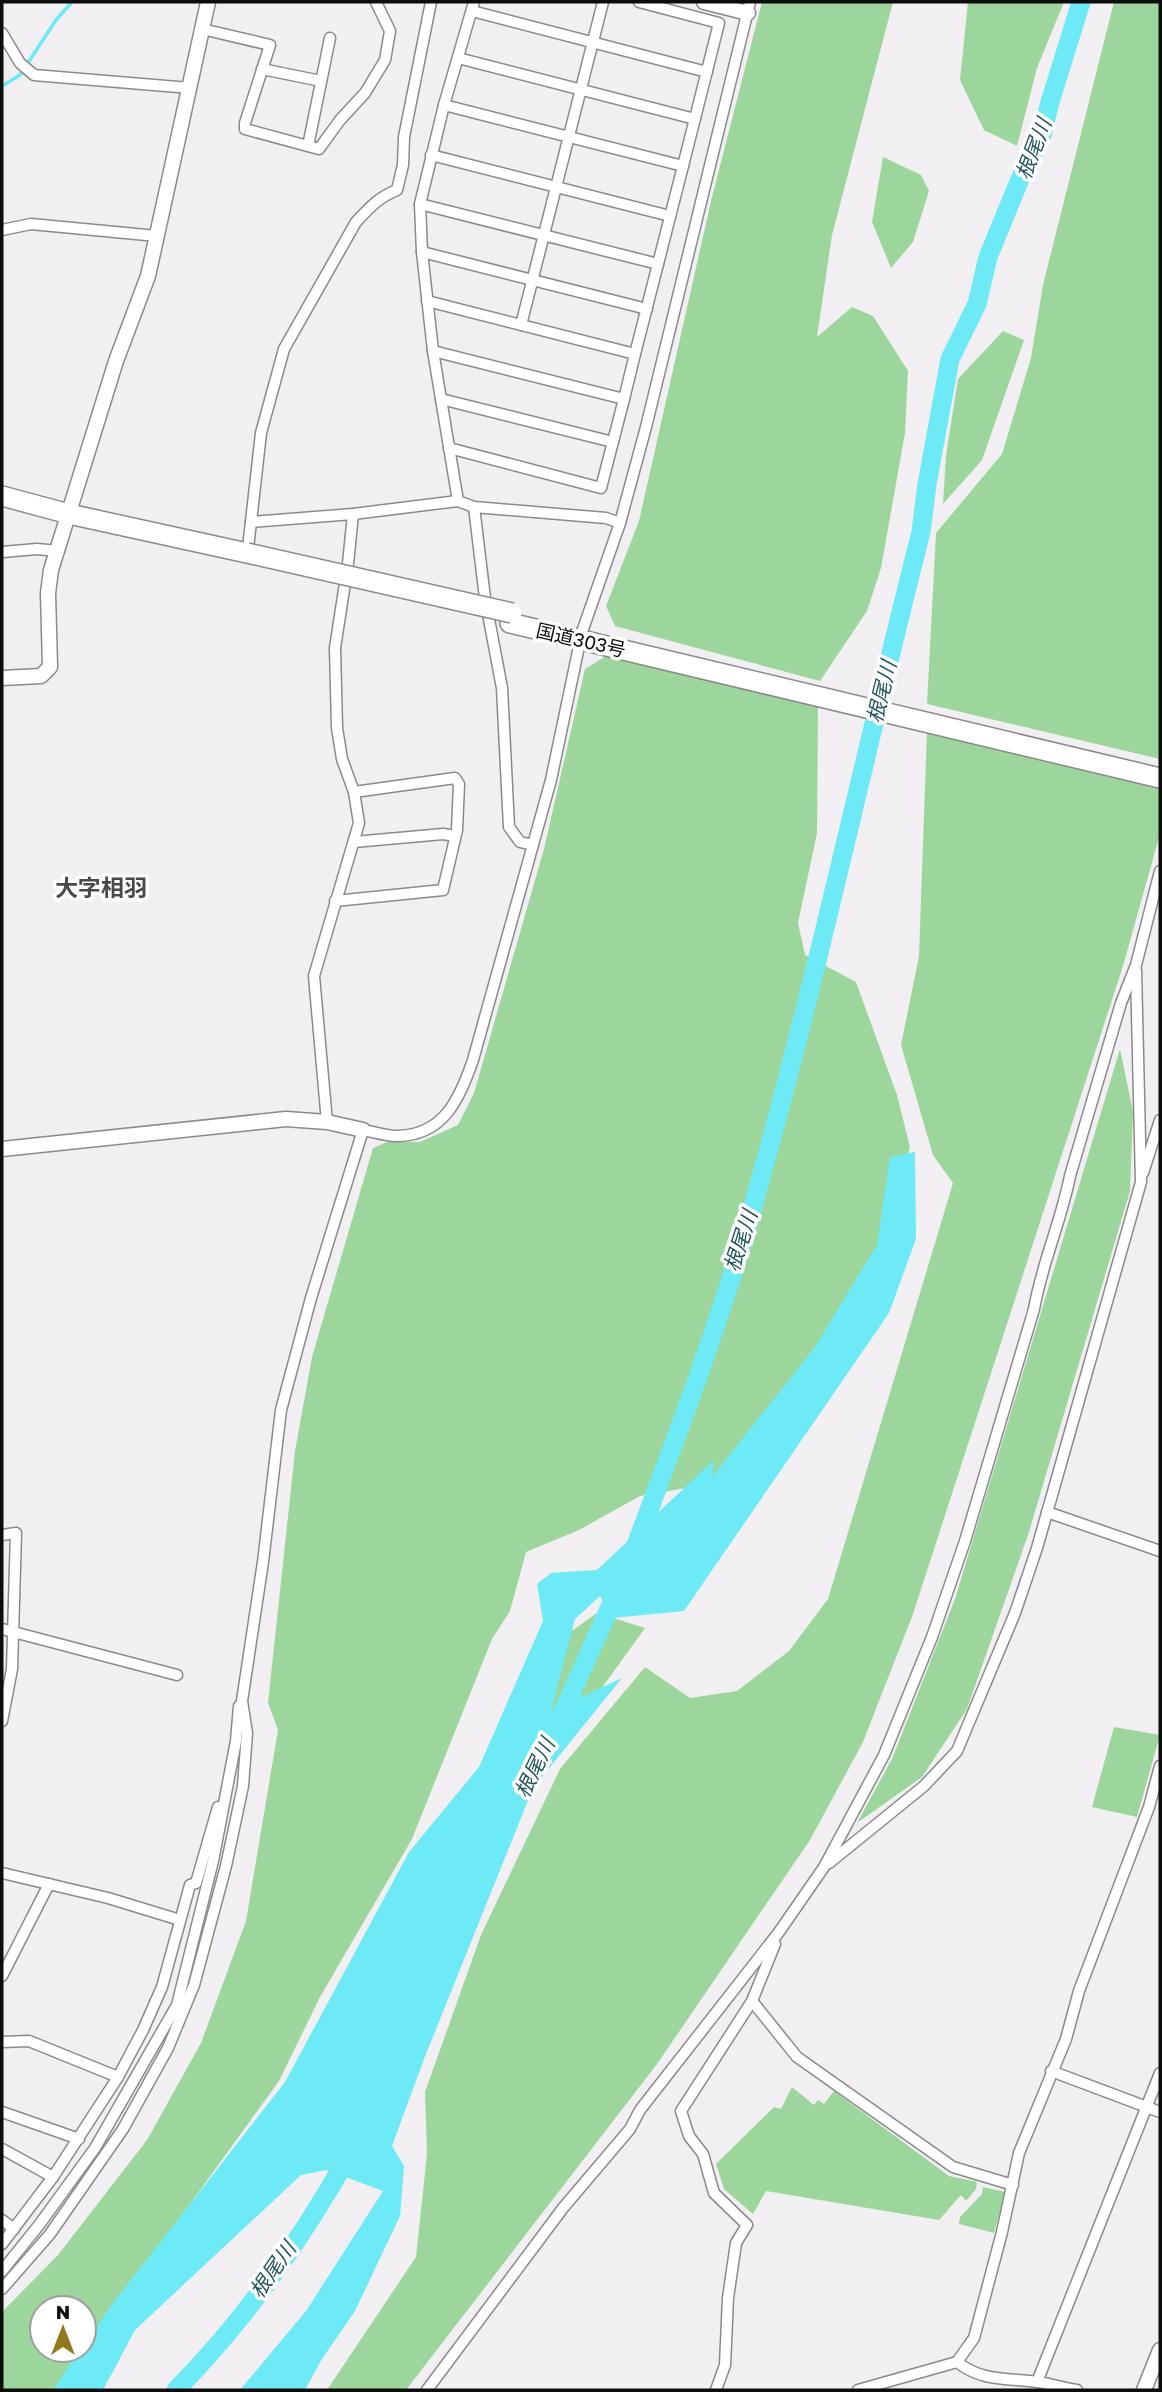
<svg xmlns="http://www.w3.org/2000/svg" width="1162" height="2392" viewBox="0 0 1162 2392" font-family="'Golos Text','Noto Sans JP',sans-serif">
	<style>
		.green { fill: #9dd69c; fill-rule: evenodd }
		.water { fill: #6deaf5 }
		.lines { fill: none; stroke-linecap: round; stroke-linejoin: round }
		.stream { stroke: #6deaf5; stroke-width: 3.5 }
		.river { stroke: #6deaf5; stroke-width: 19 }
		.street-casing { stroke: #8c898d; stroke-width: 13 }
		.secondary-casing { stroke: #8c898d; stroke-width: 17 }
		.highway-casing { stroke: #8c898d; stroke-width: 22 }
		.street { stroke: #fff; stroke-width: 10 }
		.secondary { stroke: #fff; stroke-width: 14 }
		.highway { stroke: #fff; stroke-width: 19 }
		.highway-bridge-casing { stroke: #8c898d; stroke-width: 22; stroke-linecap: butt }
		.highway-bridge { stroke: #fff; stroke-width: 19 }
		.labels { text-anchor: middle; stroke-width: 7; stroke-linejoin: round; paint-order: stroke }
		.street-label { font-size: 19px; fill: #0d0d0e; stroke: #fff }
		.water-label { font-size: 21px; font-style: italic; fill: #21575c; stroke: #fff }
		.quarter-label { font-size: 23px; font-weight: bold; fill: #49474a; stroke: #fff }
	</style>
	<rect width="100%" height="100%" fill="#f1eff2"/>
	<!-- green -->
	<g class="green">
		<polygon points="762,2 893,2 832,235 817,337 852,307 873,316 908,371 905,433 881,568 867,611 820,681 615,626 606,606 639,521 711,201"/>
		<polygon points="968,2 1064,2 1037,68 1017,146 984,130 960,80"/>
		<polygon points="1114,2 1160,2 1160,759 927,704 936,533 1002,454 1031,358 1043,285"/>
		<polygon points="883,157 921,175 929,191 913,242 891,268 872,222"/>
		<polygon points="1003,331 1024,340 982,460 943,504 946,455 958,379"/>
		<path d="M606 656 818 704 817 833 798 923 805 955 856 982 897 1095 910 1147 879 1268 731 1480 640 1496 579 1530 526 1552 510 1611 492 1639 412 1839 320 1997 279 2081 122 2298 63 2390H2V2312L58 2255 147 2140 201 2043 246 1921 278 1730 268 1703 295 1451 312 1357 373 1148 387 1142H420L458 1125 474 1093 544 849 585 669ZM42 2308H84V2350H42Z"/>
		<polygon points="927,731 1158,788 1160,792 1160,834 1123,966 913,1614 863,1742 810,1840 657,2064 406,2390 327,2390 416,2257 427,2154 425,2092 481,1935 560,1769 645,1667 690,1698 737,1691 789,1651 828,1599 953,1183 933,1155 901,1045 919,956"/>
		<polygon points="1120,1049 1133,1112 1130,1191 1029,1532 967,1709 922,1777 857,1823 892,1759 955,1599"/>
		<polygon points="597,1613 645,1628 568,1735 512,1757 534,1658"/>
		<polygon points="1114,1727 1160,1735 1137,1817 1092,1807"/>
		<polygon points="792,2087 814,2105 818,2100 824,2104 834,2091 949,2176 977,2182 976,2189 966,2201 961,2195 939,2220 766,2191 753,2214 724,2189 716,2164 774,2107 781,2109"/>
		<polygon points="983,2187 1005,2192 994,2233 959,2224 960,2217 982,2194"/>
	</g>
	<!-- water -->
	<polygon class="water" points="915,1152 916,1239 889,1313 684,1611 612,1618 600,1596 575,1619 551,1711 622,1678 533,1788 424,2059 392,2146 404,2166 400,2216 355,2311 322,2359 305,2390 240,2390 306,2311 383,2191 327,2170 301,2175 135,2330 103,2390 53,2390 80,2350 84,2350 84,2345 113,2303 285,2082 409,1852 479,1767 543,1621 537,1584 551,1573 597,1570 714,1460 712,1477 815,1347 877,1245 890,1157"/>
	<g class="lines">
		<!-- stream -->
		<polyline class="stream" points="2,86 20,75 56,20 72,2"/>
		<!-- river -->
		<g class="river">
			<path d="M634 1550C676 1439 718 1327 751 1213 815 988 863 759 921 532L927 484 950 359 977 304 988 257 1020 179 1042 135 1050 102 1081 2"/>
			<polyline points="555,1729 619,1587"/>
			<path d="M176 2390C245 2320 302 2239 350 2153"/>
		</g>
		<!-- street casing -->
		<g class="street-casing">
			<g id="street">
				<polyline points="474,2 444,105 420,204 422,252 433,351 458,501 474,507 606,518 620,523"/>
				<polyline points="472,11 707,72"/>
				<polyline points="202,29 270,45 245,123 245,129 319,149 340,120 365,93 385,60 390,31 376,2"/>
				<polyline points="2,33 20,63 34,75 190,88"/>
				<polyline points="458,58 695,119"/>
				<polyline points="262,69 321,81"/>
				<polyline points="444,105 683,166 719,23 639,2"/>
				<polyline points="308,146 330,38"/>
				<polyline points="431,155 670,216"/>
				<polyline points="420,204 658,264"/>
				<polyline points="2,230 31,224 157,236"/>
				<polyline points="422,252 647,309"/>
				<polyline points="427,301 635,354 624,399"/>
				<polyline points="521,325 603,2"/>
				<polyline points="433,351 624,399 601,488 449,448"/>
				<polyline points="635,354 683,166"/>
				<polyline points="441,399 613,442"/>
				<polyline points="474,507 485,598 502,688 509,827 520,842 533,845"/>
				<polyline points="251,522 353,514 458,501"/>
				<polyline points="2,552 37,549 59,551"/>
				<path d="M247 557 261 433 284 349 356 222C369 208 379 197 397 190L403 165 404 137 431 2"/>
				<polyline points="354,842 443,834 455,836"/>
				<polyline points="335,901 443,890 457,830 459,784 455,778 354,792"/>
				<polyline points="327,1122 314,976 359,823 354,792 342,759 337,728 335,648 348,564 353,514"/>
				<polyline points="1143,1173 1160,1120"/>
				<polyline points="1047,1512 1160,1551"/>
				<polyline points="2,1535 16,1533 12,1669 2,1721"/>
				<polyline points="2,1629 177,1675"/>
				<polyline points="829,1863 924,1786 957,1751 1015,1613 1037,1548 1141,1182 1136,970"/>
				<polyline points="2,1873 108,1898 180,1920"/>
				<polyline points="2,1976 49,1884"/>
				<polyline points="752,2001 797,2057 953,2167 1013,2185"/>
				<polyline points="2,2042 29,2041 118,2077 53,2177 2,2244"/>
				<polyline points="1051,2071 1160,2112"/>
				<polyline points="118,2077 143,2030 162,1987 190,1885 196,1883 218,1807"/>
				<polyline points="2,2112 79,2139"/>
				<polyline points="2,2149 53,2177"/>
				<polyline points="2,2220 14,2229"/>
				<polyline points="2,2271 39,2225 95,2148 177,2005 213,1861 236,1741 239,1706"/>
				<path d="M2 2289 50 2234 123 2129 168 2048 194 1985 226 1866 243 1786 247 1733 242 1701 263 1562 281 1410 311 1298 363 1130C374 1132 386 1136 396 1136 444 1136 460 1098 473 1060L551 780 582 632 620 523 646 427 750 2"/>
				<path d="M957 2362C982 2382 1009 2378 1038 2382 1051 2384 1064 2388 1077 2390"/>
				<polyline points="1037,2382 1160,2073"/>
				<path d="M427 2390 563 2208 630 2129 640 2110 779 1932 824 1867 884 1755 932 1637 965 1541 1034 1309C1042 1263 1061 1222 1070 1176L1121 1003 1136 965 1160 871"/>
				<polyline points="716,2390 725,2365 728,2298 736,2243 747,2225 714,2193 703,2154 689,2136 681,2111 752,2001 775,1944"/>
				<polyline points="858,2390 957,2362 974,2338 1002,2232 1019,2153 1066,2039 1079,1991 1149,1807 1160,1766"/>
			</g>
		</g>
		<!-- secondary casing -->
		<g class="secondary-casing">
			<g id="secondary">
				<polyline points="704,2 748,13"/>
				<polyline points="2,678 41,676 50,667 48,593 51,570 116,361 148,276 208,2"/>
				<polyline points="2,1149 286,1119 327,1122 363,1130"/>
				<polyline points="1144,2390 1160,2350"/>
			</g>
		</g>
		<!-- highway casing -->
		<g class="highway-casing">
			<g id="highway">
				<polyline points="2,496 69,514 247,553"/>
				<polyline points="510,623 1160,778"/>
			</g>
		</g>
		<!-- street -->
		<use href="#street" class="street"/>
		<!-- secondary -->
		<use href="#secondary" class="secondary"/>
		<!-- highway -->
		<use href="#highway" class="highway"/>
		<!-- highway-bridge casing -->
		<g class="highway-bridge-casing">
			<polyline id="highway-bridge" points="247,553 512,613"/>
		</g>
		<!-- highway-bridge -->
		<use href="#highway-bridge" class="highway-bridge"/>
	</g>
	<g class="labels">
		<!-- street labels -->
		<g class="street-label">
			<text transform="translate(581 640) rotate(13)" y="7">国道303号</text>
		</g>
		<!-- water labels -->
		<g class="water-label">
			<text transform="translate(1034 149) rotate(-69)" y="7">根尾川</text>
			<text transform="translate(882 692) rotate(-76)" y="7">根尾川</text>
			<text transform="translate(741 1241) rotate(-72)" y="7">根尾川</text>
			<text transform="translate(535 1768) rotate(-64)" y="7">根尾川</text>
			<text transform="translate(273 2270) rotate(-55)" y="7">根尾川</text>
		</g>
		<!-- quarter labels -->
		<g class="quarter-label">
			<text x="101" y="896">大字相羽</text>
		</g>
	</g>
	<!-- border -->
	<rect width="1162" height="2392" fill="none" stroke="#0d0d0e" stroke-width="7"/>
	<!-- north arrow -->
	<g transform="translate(63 2329)"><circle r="33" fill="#ffffff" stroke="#9e9e9f" stroke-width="2"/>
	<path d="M0-5L12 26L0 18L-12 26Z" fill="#93781f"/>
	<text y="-10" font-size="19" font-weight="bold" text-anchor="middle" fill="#0d0d0e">N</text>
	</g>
</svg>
